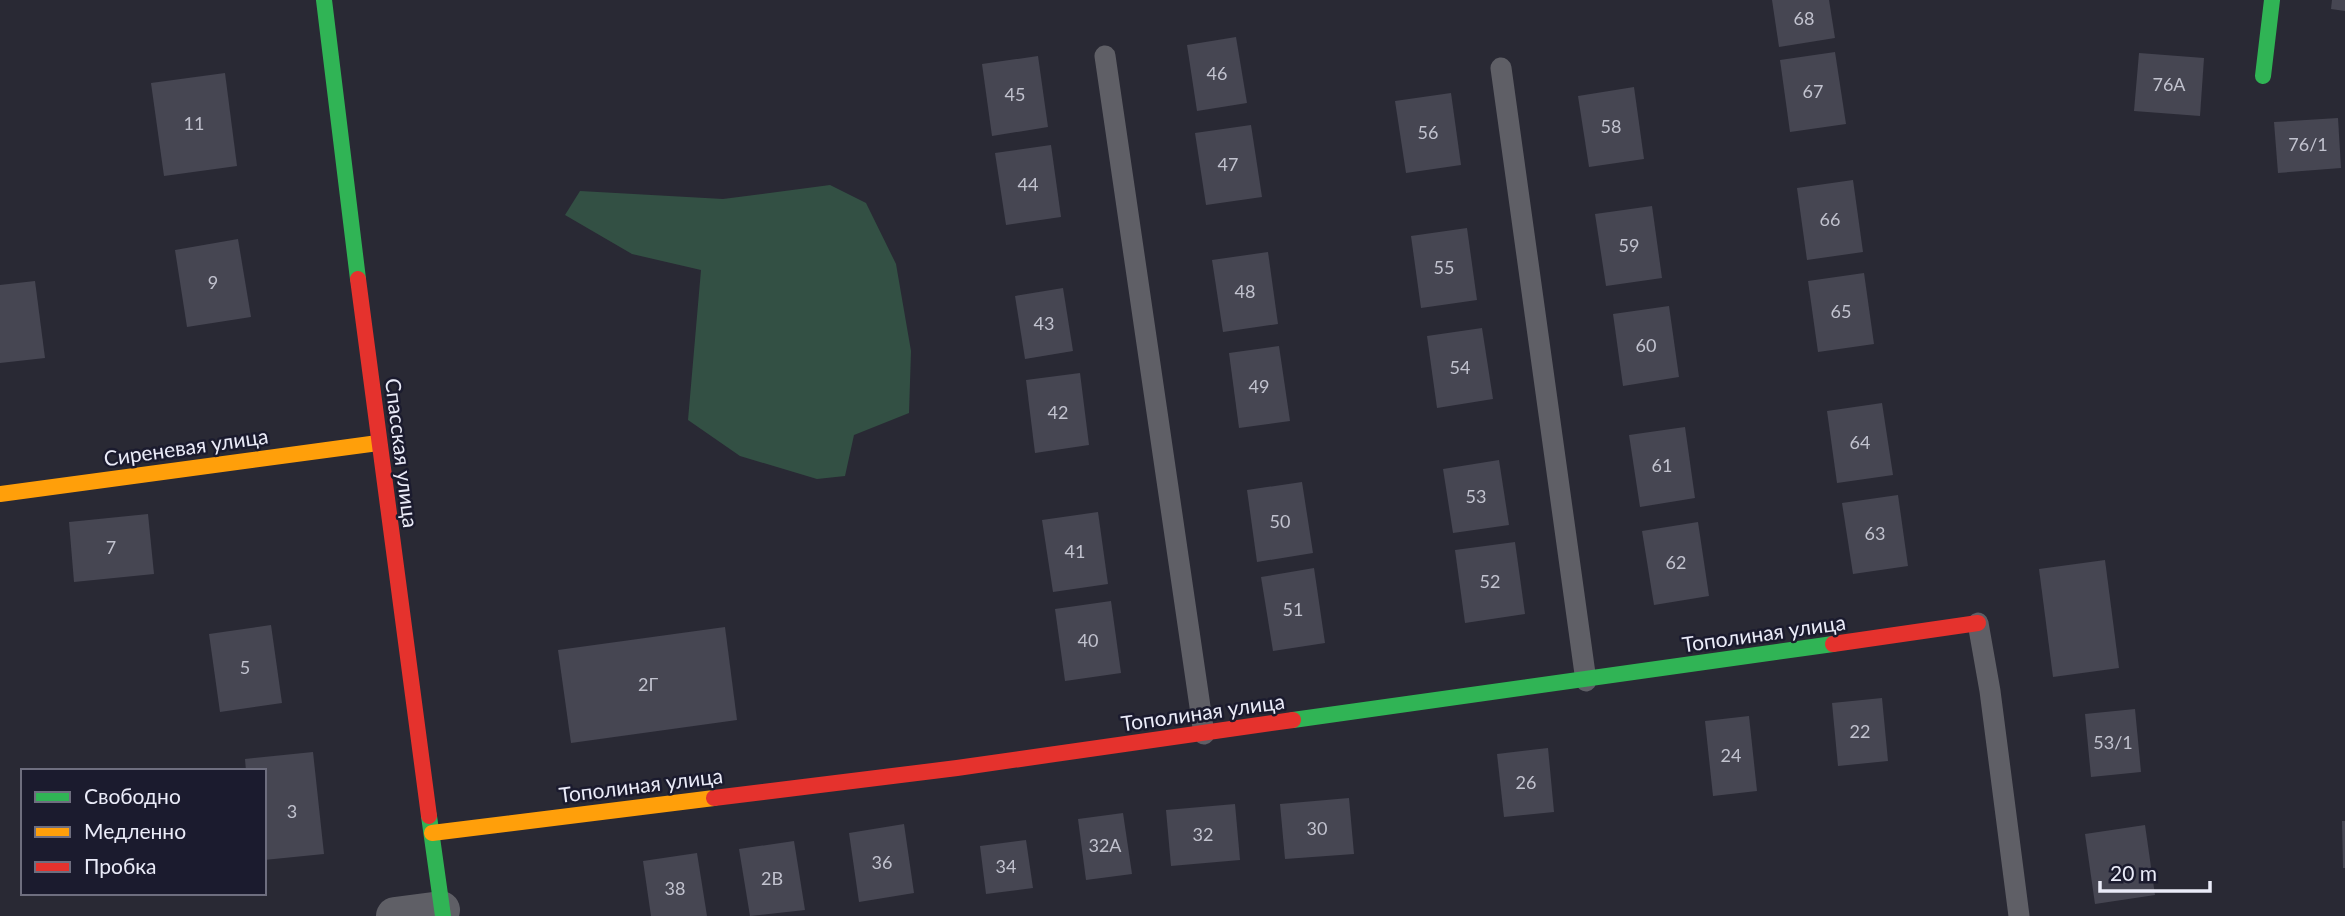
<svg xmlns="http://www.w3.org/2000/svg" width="2345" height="916" viewBox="0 0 2345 916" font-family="Lato,sans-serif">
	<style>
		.green { fill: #335044 }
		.building { fill: #464652 }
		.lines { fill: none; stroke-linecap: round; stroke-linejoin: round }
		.lane { stroke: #5f5f66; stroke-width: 21 }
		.street { stroke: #5f5f66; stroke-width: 38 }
		.fast { stroke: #30b455; stroke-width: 16 }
		.slow { stroke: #ff9f0a; stroke-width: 16 }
		.jam { stroke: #e5322d; stroke-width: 16 }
		.labels { text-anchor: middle; stroke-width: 5; stroke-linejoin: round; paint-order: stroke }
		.number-label { font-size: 18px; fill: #c1c2ce }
		.street-label { font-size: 21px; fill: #eaebf8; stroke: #1b1b2e }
	</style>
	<rect width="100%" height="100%" fill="#292934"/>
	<!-- green -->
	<polygon class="green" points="830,185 866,203 896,264 911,351 909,413 854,435 845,476 817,479 740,456 688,420 701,270 632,254 565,215 580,191 723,199"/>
	<!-- building -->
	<g class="building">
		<polygon points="1772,0 1829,0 1835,38 1779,47"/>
		<polygon points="2332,0 2345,0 2345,11 2331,9"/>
		<polygon points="1236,37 1247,103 1197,111 1187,45"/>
		<polygon points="1835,52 1846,124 1790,132 1780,60"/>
		<polygon points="2139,53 2204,58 2200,116 2134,111"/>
		<polygon points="1038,56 1048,127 992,136 982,64"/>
		<polygon points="225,73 237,166 164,176 151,83"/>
		<polygon points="1634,87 1644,159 1589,167 1578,96"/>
		<polygon points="1451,93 1461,165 1406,173 1395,101"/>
		<polygon points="2338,118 2341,168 2278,173 2274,122"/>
		<polygon points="1251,125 1262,197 1206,205 1195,133"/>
		<polygon points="1051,145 1061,217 1006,225 995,153"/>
		<polygon points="1853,180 1863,252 1807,260 1797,188"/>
		<polygon points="1652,206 1662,278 1606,286 1595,214"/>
		<polygon points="1467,228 1477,300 1421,308 1411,236"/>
		<polygon points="238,239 251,317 187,327 175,250"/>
		<polygon points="1268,252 1278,324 1223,332 1212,260"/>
		<polygon points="1864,273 1874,344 1818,352 1808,281"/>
		<polygon points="35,281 45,358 0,363 0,285"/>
		<polygon points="1063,288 1073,351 1025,359 1015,296"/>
		<polygon points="1669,306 1679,377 1623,386 1613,314"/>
		<polygon points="1482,328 1493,399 1437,408 1427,336"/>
		<polygon points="1279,346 1290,421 1239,428 1229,353"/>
		<polygon points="1080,373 1089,445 1035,453 1026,380"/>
		<polygon points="1882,403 1893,475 1837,483 1827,411"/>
		<polygon points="1685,427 1695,498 1640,507 1629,435"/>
		<polygon points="1499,460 1509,525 1453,533 1443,469"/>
		<polygon points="1302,482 1313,553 1257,562 1247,490"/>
		<polygon points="1898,495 1908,566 1853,574 1842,503"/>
		<polygon points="1098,512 1108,584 1053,592 1042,520"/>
		<polygon points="148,514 154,574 74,582 69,522"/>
		<polygon points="1698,522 1709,596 1654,605 1642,531"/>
		<polygon points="1515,542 1525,614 1465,623 1455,550"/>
		<polygon points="2105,560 2119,668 2053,677 2039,569"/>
		<polygon points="1314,568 1325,643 1273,651 1261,577"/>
		<polygon points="1111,601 1121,673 1065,681 1055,609"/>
		<polygon points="271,625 282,703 220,712 209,634"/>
		<polygon points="725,627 737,720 571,743 558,650"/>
		<polygon points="1882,698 1888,761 1838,766 1832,703"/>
		<polygon points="2135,709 2141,772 2091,777 2085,714"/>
		<polygon points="1749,716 1757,791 1713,796 1705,721"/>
		<polygon points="1548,748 1554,812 1504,817 1497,754"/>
		<polygon points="313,752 324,854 264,860 264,771 246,771 245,759"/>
		<polygon points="1349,798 1354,854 1285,859 1280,804"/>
		<polygon points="1235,804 1240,860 1171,866 1166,810"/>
		<polygon points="1123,813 1132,874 1086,880 1078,819"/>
		<polygon points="2342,821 2345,821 2345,868 2343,868"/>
		<polygon points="904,824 914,893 859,902 849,833"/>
		<polygon points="2145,825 2155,895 2095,904 2085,834"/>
		<polygon points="1026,840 1033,888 986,894 980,846"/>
		<polygon points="794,841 805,910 750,916 739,849"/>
		<polygon points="697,853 707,916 651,916 643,861"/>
	</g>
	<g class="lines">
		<!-- lane -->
		<g class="lane">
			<polyline points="1105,56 1204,734"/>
			<polyline points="1501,68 1586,681"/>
			<polyline points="1978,623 1990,691 2019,916"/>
		</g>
		<!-- street -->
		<polyline class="street" points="395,916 441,910"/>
		<!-- fast -->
		<g class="fast">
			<polyline points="324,0 358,279"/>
			<polyline points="2263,76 2272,0"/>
			<polyline points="1293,720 1833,644"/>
			<polyline points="429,816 443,916"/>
		</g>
		<!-- slow -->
		<g class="slow">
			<polyline points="0,494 378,443"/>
			<polyline points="432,833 714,798"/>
		</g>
		<!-- jam -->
		<g class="jam">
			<polyline points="358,279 429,816"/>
			<polyline points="1833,644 1978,623"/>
			<polyline points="714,798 957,768 1293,720"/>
		</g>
	</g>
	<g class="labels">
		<!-- number labels -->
		<g class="number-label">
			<text x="1804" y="25">68</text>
			<text x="1217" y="80">46</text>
			<text x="2169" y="91">76А</text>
			<text x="1813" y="98">67</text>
			<text x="1015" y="101">45</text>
			<text x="194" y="130">11</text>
			<text x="1611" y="133">58</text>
			<text x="1428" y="139">56</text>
			<text x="2308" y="151">76/1</text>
			<text x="1228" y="171">47</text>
			<text x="1028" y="191">44</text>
			<text x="1830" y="226">66</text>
			<text x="1629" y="252">59</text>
			<text x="1444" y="274">55</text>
			<text x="213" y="289">9</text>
			<text x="1245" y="298">48</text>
			<text x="1841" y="318">65</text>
			<text x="1044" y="330">43</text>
			<text x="1646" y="352">60</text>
			<text x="1460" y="374">54</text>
			<text x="1259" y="393">49</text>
			<text x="1058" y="419">42</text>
			<text x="1860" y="449">64</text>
			<text x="1662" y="472">61</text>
			<text x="1476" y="503">53</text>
			<text x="1280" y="528">50</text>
			<text x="1875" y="540">63</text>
			<text x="111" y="554">7</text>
			<text x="1075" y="558">41</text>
			<text x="1676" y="569">62</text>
			<text x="1490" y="588">52</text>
			<text x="1293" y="616">51</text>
			<text x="1088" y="647">40</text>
			<text x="245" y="674">5</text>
			<text x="648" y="691">2Г</text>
			<text x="1860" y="738">22</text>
			<text x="2113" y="749">53/1</text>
			<text x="1731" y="762">24</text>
			<text x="1526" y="789">26</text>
			<text x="292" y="818">3</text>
			<text x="1317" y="835">30</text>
			<text x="1203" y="841">32</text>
			<text x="1105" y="852">32А</text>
			<text x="882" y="869">36</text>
			<text x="1006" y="873">34</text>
			<text x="772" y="885">2В</text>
			<text x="675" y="895">38</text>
		</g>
		<!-- street labels -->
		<g class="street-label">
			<text transform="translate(186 448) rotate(-8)" y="7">Сиреневая улица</text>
			<text transform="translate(401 453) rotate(83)" y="7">Спасская улица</text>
			<text transform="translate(1764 634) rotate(-8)" y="7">Тополиная улица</text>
			<text transform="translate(1203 713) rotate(-8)" y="7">Тополиная улица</text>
			<text transform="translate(641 786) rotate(-7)" y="7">Тополиная улица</text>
		</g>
	</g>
	<!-- legend -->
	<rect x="21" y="769" width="245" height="126" fill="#1b1b2e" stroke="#6e6e7f" stroke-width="2"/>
	<rect x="35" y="792" width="35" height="10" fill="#30b455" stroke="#6e6e7f" stroke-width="2"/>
	<text x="84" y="804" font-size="21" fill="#eaebf8">Свободно</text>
	<rect x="35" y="827" width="35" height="10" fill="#ff9f0a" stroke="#6e6e7f" stroke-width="2"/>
	<text x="84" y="839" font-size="21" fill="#eaebf8">Медленно</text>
	<rect x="35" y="862" width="35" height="10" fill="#e5322d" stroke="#6e6e7f" stroke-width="2"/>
	<text x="84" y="874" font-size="21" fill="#eaebf8">Пробка</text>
	<!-- scale -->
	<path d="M2100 881v10h110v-10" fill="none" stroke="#eaebf8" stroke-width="3.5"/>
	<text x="2110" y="881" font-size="21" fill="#eaebf8" stroke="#1b1b2e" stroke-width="5" paint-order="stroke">20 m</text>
</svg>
